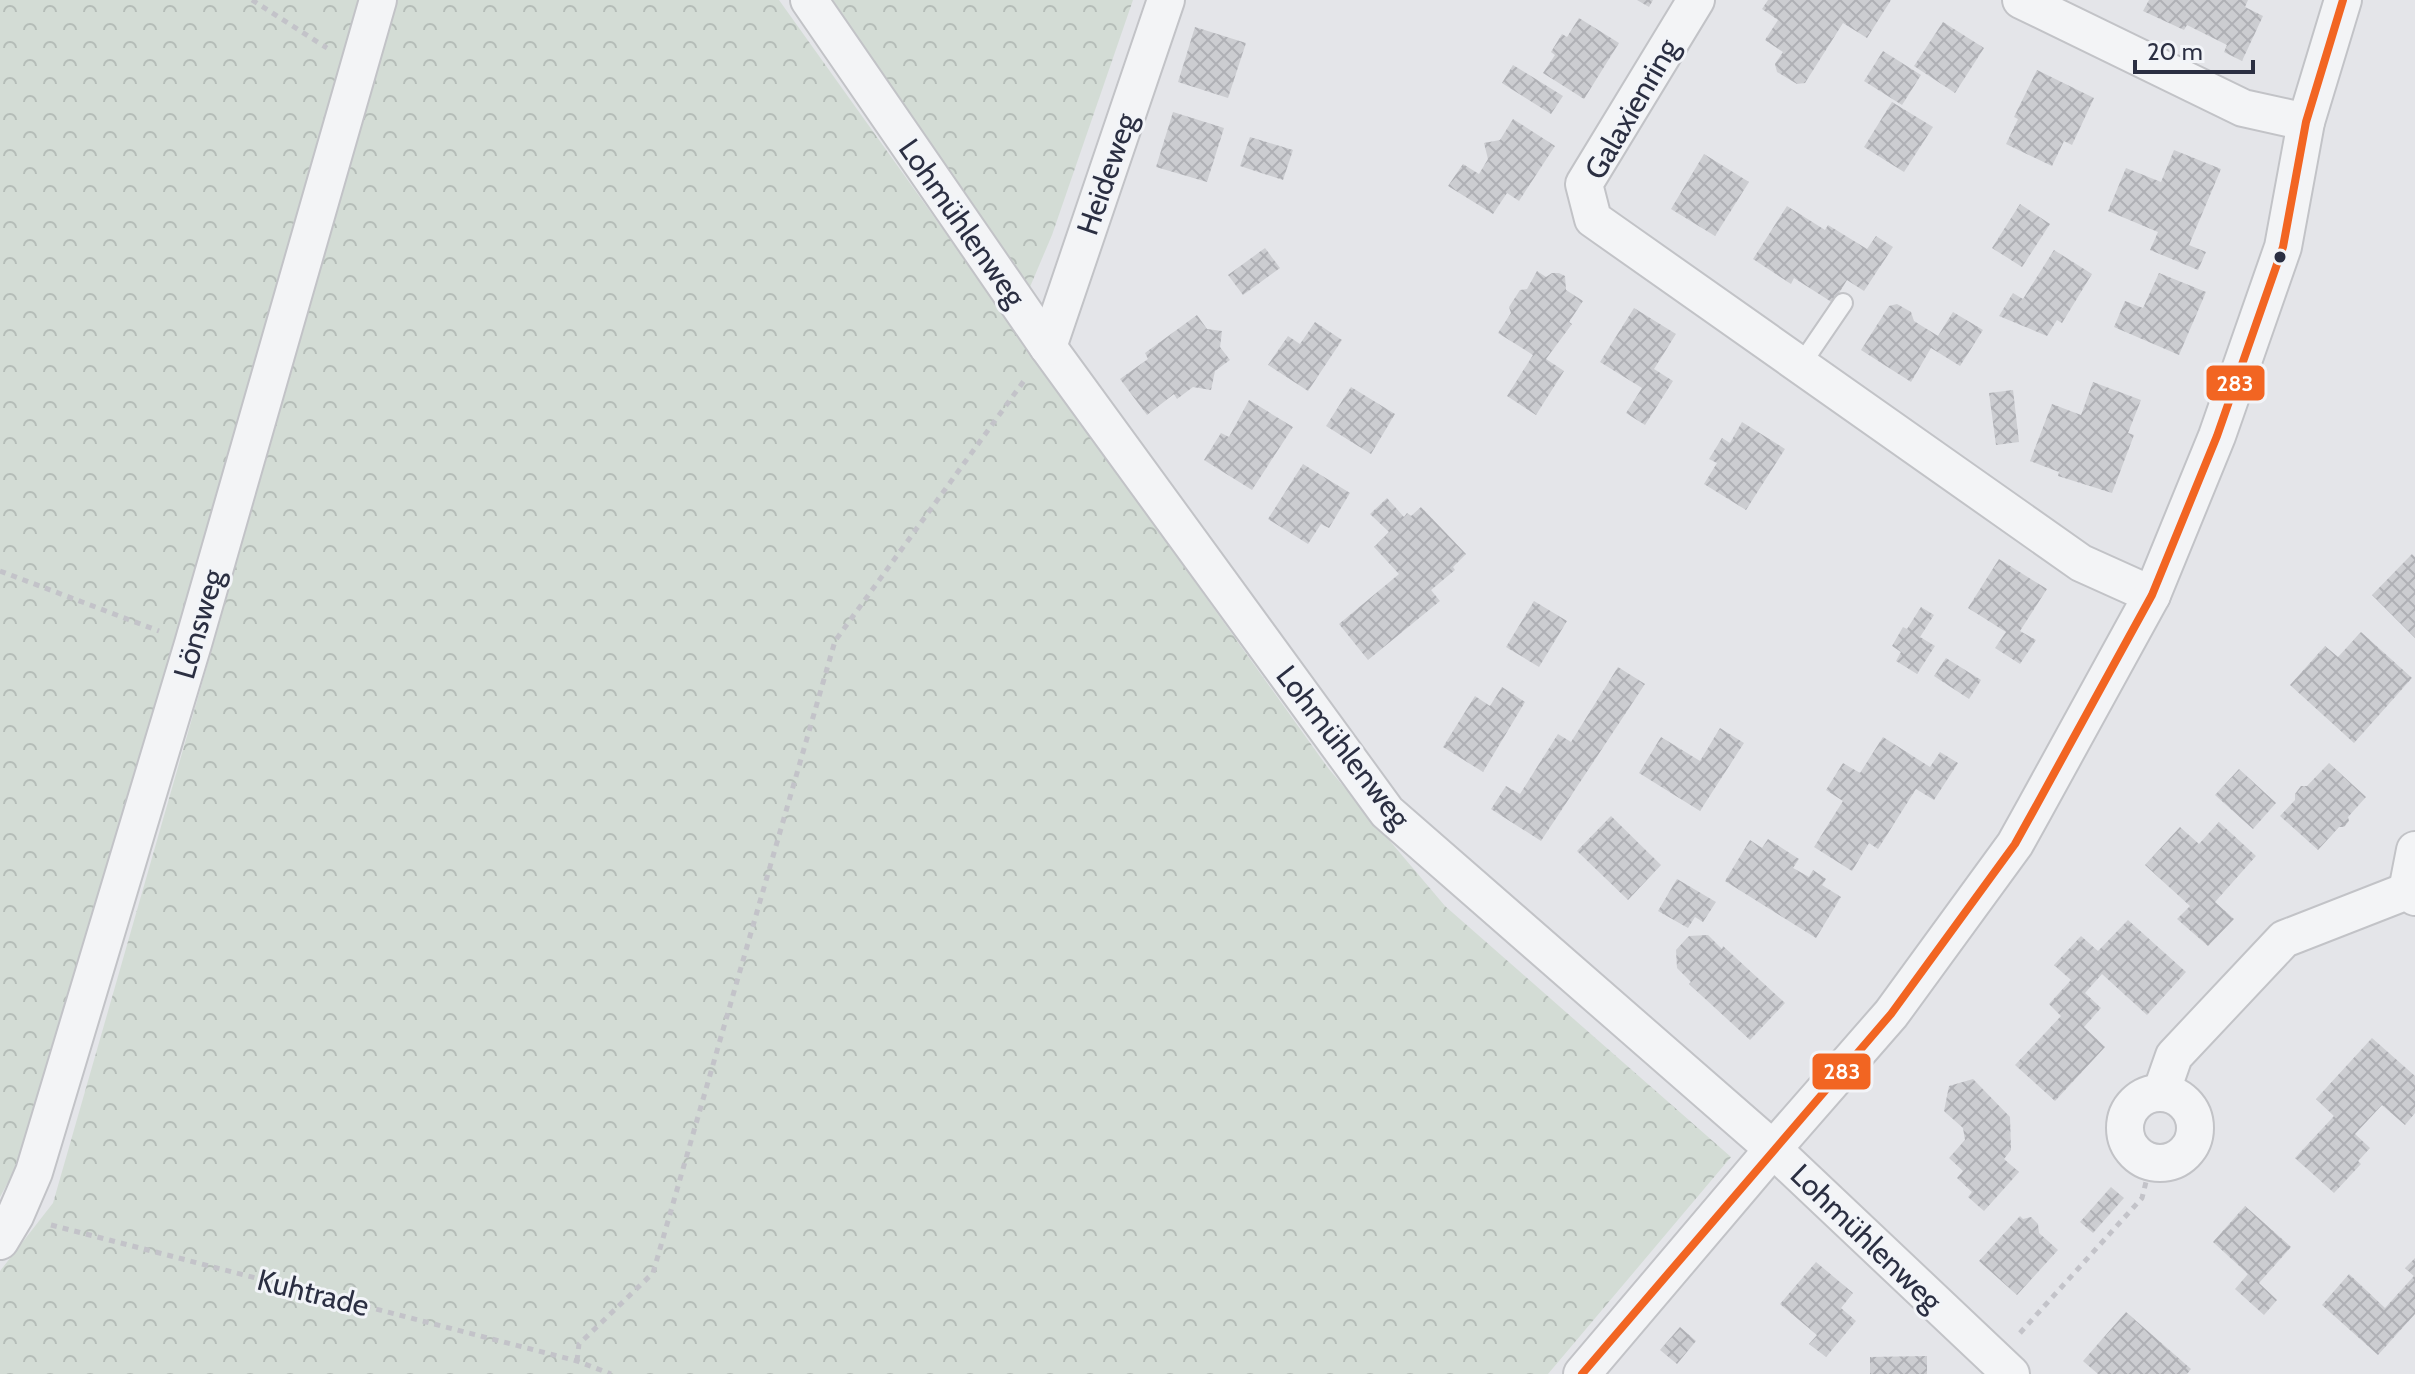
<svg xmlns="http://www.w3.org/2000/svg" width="2415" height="1374" viewBox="0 0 2415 1374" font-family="Cabin,sans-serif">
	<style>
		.forest { fill: url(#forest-crowns) }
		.building { fill: url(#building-cross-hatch) }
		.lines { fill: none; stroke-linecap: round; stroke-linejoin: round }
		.service-casing { stroke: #c2c3c7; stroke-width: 22 }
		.minor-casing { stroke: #c2c3c7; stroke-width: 40 }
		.path { stroke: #c3c3c9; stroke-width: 5; stroke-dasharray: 6 6; stroke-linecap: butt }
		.service { stroke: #f3f4f6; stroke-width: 18 }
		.minor { stroke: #f3f4f6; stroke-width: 36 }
		.bus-1-casing { stroke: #f2f4f8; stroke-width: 14 }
		.bus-1 { stroke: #f26522; stroke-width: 8 }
		.bus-dot { fill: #2b2f42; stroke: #f2f4f8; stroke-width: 3 }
		.labels { text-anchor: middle; stroke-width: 6; stroke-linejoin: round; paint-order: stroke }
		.street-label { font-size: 30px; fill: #2b2f42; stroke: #f2f4f8 }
		.line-badge { stroke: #f2f4f8; stroke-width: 3 }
		.badge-label { font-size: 22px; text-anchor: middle; font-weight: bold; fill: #fff }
	</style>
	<defs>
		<pattern id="forest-crowns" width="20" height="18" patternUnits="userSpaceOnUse" patternTransform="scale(2)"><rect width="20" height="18" fill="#d3dcd5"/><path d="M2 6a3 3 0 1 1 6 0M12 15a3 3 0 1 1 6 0" fill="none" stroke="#b5bdb8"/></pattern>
		<pattern id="building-cross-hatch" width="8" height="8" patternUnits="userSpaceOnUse" patternTransform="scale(2)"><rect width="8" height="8" fill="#cccdd1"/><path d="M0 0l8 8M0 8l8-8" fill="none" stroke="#afb0b5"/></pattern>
	</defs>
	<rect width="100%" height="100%" fill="#e4e5e9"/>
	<!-- forest -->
	<g class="forest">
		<polygon points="0,0 363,0 28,1146 0,1197"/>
		<polygon points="398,0 779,0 1328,768 1445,906 1731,1157 1548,1374 0,1374 0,1271 53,1203"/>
		<polygon points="833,0 1133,0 1052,235 1027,294"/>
	</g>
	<!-- building -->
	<g class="building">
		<polygon points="1637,0 1653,0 1649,7"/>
		<polygon points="1768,0 1891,0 1867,38 1843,23 1805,83 1797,84 1777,72 1775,64 1783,52 1765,40 1778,20 1762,9"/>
		<polygon points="2149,0 2248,0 2245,7 2263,16 2242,61 2224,52 2227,45 2187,25 2184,30 2143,11"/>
		<polygon points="1579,18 1619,43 1584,99 1543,73 1555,55 1551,52 1562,34 1567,37"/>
		<polygon points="1943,22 1984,48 1955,93 1914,66"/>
		<polygon points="1195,27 1246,43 1228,98 1178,82"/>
		<polygon points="1883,51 1921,75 1902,105 1864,81"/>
		<polygon points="1513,65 1563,96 1551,114 1502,83"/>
		<polygon points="2037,70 2094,98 2072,145 2064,141 2052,166 2006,144 2018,119 2014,117"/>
		<polygon points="1892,102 1933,127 1904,172 1864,147"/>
		<polygon points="1173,112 1224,128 1207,182 1156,167"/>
		<polygon points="1513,119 1555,146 1519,201 1507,193 1493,214 1448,186 1463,164 1479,174 1488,159 1484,143 1500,140"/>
		<polygon points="1250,137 1293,150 1283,180 1240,166"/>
		<polygon points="2174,150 2221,169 2189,245 2206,252 2198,270 2150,250 2158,232 2108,211 2126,168 2161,182"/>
		<polygon points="1704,154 1749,182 1715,236 1671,209"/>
		<polygon points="2020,204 2050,224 2022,267 1992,248"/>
		<polygon points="1787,206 1825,230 1828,225 1867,249 1876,236 1893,247 1864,291 1847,280 1833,303 1794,278 1791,284 1753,259"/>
		<polygon points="1265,248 1280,268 1243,295 1228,275"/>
		<polygon points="2054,250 2092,274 2062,323 2057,320 2047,336 1999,316 2013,293 2023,299"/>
		<polygon points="1537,271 1546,277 1552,273 1559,273 1565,276 1566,290 1583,301 1569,322 1572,324 1546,359 1564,371 1536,415 1507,396 1533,355 1498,333 1511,313 1509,307 1520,290 1527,289"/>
		<polygon points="2159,273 2206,292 2179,355 2114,327 2125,301 2143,308"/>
		<polygon points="1897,304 1911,312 1914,321 1938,336 1953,312 1983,330 1960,366 1931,348 1911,382 1861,350 1889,306"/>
		<polygon points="1634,308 1676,334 1654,369 1673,381 1645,425 1626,413 1642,388 1600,362"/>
		<polygon points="1197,315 1207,329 1222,331 1220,347 1230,360 1215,371 1211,390 1193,387 1177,399 1174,394 1147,415 1120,379 1148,359 1145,353"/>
		<polygon points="1315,322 1342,340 1308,391 1268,365 1288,336 1300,344"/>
		<polygon points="2093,382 2141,400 2128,433 2134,435 2112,493 2058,476 2059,472 2030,461 2052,404 2081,415"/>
		<polygon points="1351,387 1395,414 1371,454 1326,426"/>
		<polygon points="2013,390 2019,442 1996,445 1989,393"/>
		<polygon points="1249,400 1293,427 1252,490 1204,460 1221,433 1229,437"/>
		<polygon points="1742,422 1785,449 1746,510 1704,484 1717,463 1709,459 1722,438 1730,443"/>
		<polygon points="1303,464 1350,493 1329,528 1321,524 1308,544 1268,519"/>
		<polygon points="1387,498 1404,517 1407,513 1411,516 1421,507 1466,554 1453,567 1455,570 1431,590 1440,601 1368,660 1339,624 1399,574 1374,547 1389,532 1370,514"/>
		<polygon points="2412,554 2415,557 2415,638 2372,595"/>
		<polygon points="1999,559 2047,589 2020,631 2036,640 2020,664 1995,648 2006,632 1968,608"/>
		<polygon points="1534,601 1567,621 1539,667 1506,647"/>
		<polygon points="1921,607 1934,615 1920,637 1935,646 1917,674 1896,661 1901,652 1892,646 1903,627 1907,629"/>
		<polygon points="2361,632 2412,678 2354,743 2290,685 2325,646 2338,657"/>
		<polygon points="1946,658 1981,680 1969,699 1934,676"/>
		<polygon points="1618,667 1645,684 1541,841 1491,809 1506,786 1520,794 1558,734 1571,742"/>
		<polygon points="1502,687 1525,702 1483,772 1443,747 1475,696 1490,706"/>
		<polygon points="1720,728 1744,743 1700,811 1639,773 1661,737 1700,761"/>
		<polygon points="1883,737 1930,767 1940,752 1958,763 1934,800 1916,789 1878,849 1869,843 1852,871 1814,847 1843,801 1826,790 1843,763 1860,773"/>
		<polygon points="2329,763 2366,797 2348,817 2349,821 2344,827 2339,827 2318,850 2280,816 2295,800 2295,794 2301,786 2307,786"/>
		<polygon points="2239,769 2276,803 2253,829 2215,795"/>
		<polygon points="1611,816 1661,865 1628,900 1577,851"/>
		<polygon points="2219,822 2256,856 2215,902 2234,919 2208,946 2177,919 2190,906 2145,865 2180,827 2199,844"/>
		<polygon points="1768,839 1799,859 1793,868 1809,877 1813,870 1826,879 1822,885 1841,897 1816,938 1725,881 1750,840 1762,848"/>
		<polygon points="1677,879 1716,902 1703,922 1695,917 1688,928 1658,911"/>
		<polygon points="2128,920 2186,972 2147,1015 2102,974 2085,993 2101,1008 2084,1027 2105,1047 2055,1101 2015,1065 2061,1016 2049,1004 2071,980 2054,965 2081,936 2098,951"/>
		<polygon points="1708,935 1722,949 1723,946 1785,1003 1750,1040 1689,984 1691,982 1677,968 1676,950 1689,936"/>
		<polygon points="2372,1038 2415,1076 2415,1113 2405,1125 2382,1105 2355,1134 2370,1148 2358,1161 2361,1164 2334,1193 2295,1158 2334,1116 2316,1099"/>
		<polygon points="1973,1079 2010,1117 2011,1150 2004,1159 2019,1172 1984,1211 1968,1197 1972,1192 1957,1178 1963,1171 1949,1158 1965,1140 1963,1128 1944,1111 1949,1086"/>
		<polygon points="2111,1187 2124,1198 2093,1233 2080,1222"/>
		<polygon points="2245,1206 2291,1247 2259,1283 2277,1300 2264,1315 2235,1289 2248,1274 2213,1242"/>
		<polygon points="2020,1216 2023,1219 2031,1217 2038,1224 2039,1233 2058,1250 2017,1295 1979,1261"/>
		<polygon points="2415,1258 2415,1314 2378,1355 2322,1305 2349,1274 2385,1308 2414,1276 2405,1268"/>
		<polygon points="1816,1262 1853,1293 1841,1308 1856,1321 1826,1357 1809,1344 1817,1335 1780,1304"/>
		<polygon points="2126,1312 2191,1369 2187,1374 2098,1374 2083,1361"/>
		<polygon points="1680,1327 1696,1341 1677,1364 1660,1350"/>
		<polygon points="1927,1356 1927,1374 1870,1374 1870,1357"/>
	</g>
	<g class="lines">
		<!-- service casing -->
		<g class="service-casing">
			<polyline id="service" points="1800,366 1843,303"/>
		</g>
		<!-- minor casing -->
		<g class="minor-casing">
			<g id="minor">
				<polyline points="809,0 1048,347 1387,812 1773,1149 2011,1374"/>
				<polyline points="1696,0 1584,184 1593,219 2081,563 2152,595"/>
				<polyline points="2021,0 2243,108 2306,122"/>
				<polyline points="1048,347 1166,0"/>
				<polyline points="2407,891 2415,850"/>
				<polyline points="2161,1093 2174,1056 2284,939 2407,891 2415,897"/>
				<circle cx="2160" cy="1128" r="35"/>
				<polyline points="0,1241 15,1216 34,1172 193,644 378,0"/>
				<polyline points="1582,1374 1773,1149 1891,1014 2015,844 2035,808 2152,595 2217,436 2283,247 2306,122 2343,0"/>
			</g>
		</g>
		<!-- path -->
		<g class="path">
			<polyline points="252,0 327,48"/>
			<polyline points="0,571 159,631"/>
			<polyline points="51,1225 577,1361 611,1374"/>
			<polyline points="2020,1333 2142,1198 2151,1162"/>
			<polyline points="577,1361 579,1344 653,1273 835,641 1026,378"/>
		</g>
		<!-- service -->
		<use href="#service" class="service"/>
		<!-- minor -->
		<use href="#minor" class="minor"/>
		<!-- bus-1 casing -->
		<g class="bus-1-casing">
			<polyline id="bus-1" points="1582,1374 1891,1014 2015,844 2035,808 2152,595 2217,436 2283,247 2306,122 2343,0"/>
		</g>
		<!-- bus-1 -->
		<use href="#bus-1" class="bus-1"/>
	</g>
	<!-- markers -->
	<circle class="bus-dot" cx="2280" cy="257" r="7"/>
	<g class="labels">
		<!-- street labels -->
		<g class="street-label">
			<text transform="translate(1632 109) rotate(-60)" y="10">Galaxienring</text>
			<text transform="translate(1107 174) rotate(-71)" y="10">Heideweg</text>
			<text transform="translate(962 223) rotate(55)" y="10">Lohmühlenweg</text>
			<text transform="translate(199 624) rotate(-74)" y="10">Lönsweg</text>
			<text transform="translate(1343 747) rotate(52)" y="10">Lohmühlenweg</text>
			<text transform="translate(1866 1238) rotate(44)" y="10">Lohmühlenweg</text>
			<text transform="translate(313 1293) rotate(14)" y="10">Kuhtrade</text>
		</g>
	</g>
	<g class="line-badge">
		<rect x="2205" y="364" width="61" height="38" rx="8" fill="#f26522"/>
		<rect x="1811" y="1052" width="61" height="39" rx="8" fill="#f26522"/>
	</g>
	<g class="badge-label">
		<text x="2235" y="391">283</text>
		<text x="1842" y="1079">283</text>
	</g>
	<!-- scale -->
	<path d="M2135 60v12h118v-12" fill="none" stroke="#2b2f42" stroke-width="4"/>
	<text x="2147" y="60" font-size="24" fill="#2b2f42" stroke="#f2f4f8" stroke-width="6" paint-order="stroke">20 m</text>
</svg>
